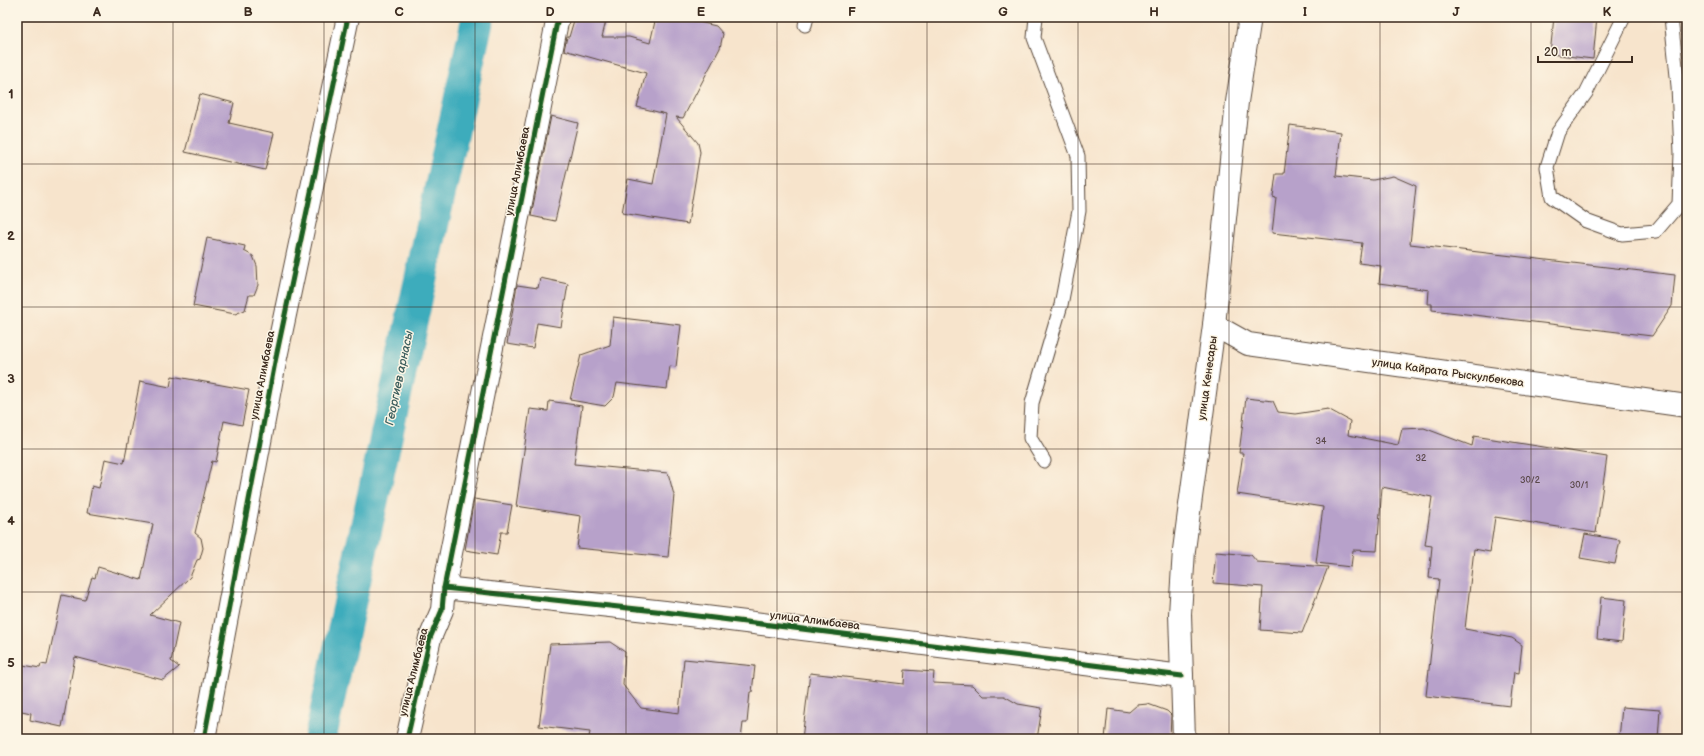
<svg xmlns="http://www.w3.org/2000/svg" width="1704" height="756" viewBox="0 0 1704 756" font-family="'Balsamiq Sans',sans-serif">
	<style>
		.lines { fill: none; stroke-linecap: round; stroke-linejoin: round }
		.canal { stroke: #3eacbc; stroke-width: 33 }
		.building { fill: #b7a1ca }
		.lane-casing { stroke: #574638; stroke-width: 15 }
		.street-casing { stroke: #574638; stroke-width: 24 }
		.lane { stroke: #fff; stroke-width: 13 }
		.street { stroke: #fff; stroke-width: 22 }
		.cycleway-casing { stroke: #fcf5e5; stroke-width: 8 }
		.cycleway { stroke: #1b5e20; stroke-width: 5 }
		.grid { fill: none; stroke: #3b2a1e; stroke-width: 1; stroke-opacity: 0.55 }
		.labels { text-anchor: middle; stroke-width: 3; stroke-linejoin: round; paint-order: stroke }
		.number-label { font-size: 9px; fill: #5a4849 }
		.street-label { font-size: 11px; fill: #3b2a1e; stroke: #fcf5e5 }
		.water-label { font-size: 12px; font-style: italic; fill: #3c5e5d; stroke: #fcf5e5 }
		.neatline { fill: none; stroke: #3b2a1e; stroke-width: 1.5 }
		.grid-label { font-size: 13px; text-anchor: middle; font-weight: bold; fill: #3b2a1e }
	</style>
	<rect width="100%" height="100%" fill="#fcf5e5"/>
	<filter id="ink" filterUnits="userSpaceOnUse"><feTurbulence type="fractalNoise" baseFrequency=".025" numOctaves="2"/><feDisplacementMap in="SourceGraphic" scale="8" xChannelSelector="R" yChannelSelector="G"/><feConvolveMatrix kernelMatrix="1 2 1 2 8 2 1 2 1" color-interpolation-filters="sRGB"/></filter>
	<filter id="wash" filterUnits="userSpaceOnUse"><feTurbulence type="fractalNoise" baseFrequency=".012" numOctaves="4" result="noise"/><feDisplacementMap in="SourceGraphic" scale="16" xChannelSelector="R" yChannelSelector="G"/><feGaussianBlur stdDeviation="0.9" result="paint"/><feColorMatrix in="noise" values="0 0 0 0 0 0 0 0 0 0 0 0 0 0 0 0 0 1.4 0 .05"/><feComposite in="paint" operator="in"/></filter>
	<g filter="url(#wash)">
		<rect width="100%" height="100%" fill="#f7e4cc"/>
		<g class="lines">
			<!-- canal -->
			<polyline class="canal" points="320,739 478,17"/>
		</g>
		<g id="blocks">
			<!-- building -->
			<g class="building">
				<polygon points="575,17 607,17 602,37 629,37 650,43 656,17 677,17 716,26 723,34 720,48 683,118 676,117 698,143 700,152 688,224 622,213 628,179 653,184 666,114 637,107 646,73 564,50 567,37 569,37"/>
				<polygon points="1554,17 1597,17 1593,59 1550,54"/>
				<polygon points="200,94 234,103 229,123 274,133 265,170 185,152"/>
				<polygon points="551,116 578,123 555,221 531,216"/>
				<polygon points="1290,125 1341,132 1336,176 1373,180 1393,176 1416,186 1410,244 1675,275 1672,306 1652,336 1432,310 1432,304 1428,304 1429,290 1379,283 1381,266 1359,263 1362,243 1272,233 1276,198 1273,197 1276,174 1284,174"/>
				<polygon points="207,238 245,246 244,251 253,256 257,266 258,285 254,295 249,295 245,310 235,314 193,306"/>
				<polygon points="540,278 568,284 561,327 537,323 533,348 507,344 517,285 538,288"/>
				<polygon points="613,317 681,325 676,367 670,366 667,389 617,383 614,397 605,406 570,400 581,355 610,345"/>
				<polygon points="172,376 249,390 242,425 224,421 216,462 212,461 195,533 201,538 203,548 200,559 197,560 190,577 150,615 179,623 171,661 179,667 163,680 75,657 62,727 30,720 31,713 17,710 17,693 23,665 40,668 41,664 47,665 62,595 85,600 92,577 95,578 98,567 141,580 153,524 87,513 92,486 99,488 105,459 124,463 140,381 170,387"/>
				<polygon points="1246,398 1273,401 1278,412 1295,414 1328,409 1350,421 1348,435 1398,445 1402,429 1424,428 1472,446 1474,436 1607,457 1596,533 1495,517 1490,552 1474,549 1465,629 1512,638 1522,645 1519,673 1514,672 1510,706 1426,696 1439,579 1429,578 1432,546 1425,545 1432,497 1382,487 1377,551 1353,550 1351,567 1316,563 1323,507 1237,494 1243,453 1239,453"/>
				<polygon points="549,401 582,406 574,464 668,473 674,495 668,557 577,548 581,516 516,506 530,409 548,411"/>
				<polygon points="474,499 512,505 507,532 501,532 497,555 465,550"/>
				<polygon points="1585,534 1620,540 1615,564 1580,558"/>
				<polygon points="1216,552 1251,555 1257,562 1328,567 1302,633 1260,630 1263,587 1213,583"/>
				<polygon points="1601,597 1626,600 1622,642 1597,639"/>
				<polygon points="610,642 625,652 623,685 641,708 679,713 684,659 755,666 752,692 750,692 747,723 743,723 741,739 603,739 589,737 590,732 539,726 550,644"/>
				<polygon points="905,670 934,672 933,683 972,685 983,696 1004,696 1018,704 1042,708 1037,739 802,739 810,673 904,684"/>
				<polygon points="1148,704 1167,711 1171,715 1170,739 1105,739 1108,709 1129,712 1137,705"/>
				<polygon points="1622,707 1660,710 1658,739 1619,739"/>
			</g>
		</g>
	</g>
	<g filter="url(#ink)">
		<use href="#blocks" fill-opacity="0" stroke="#574638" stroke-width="1"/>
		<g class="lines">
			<!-- lane casing -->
			<g class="lane-casing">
				<g id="lane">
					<polyline points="1036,17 1034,38 1078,156 1079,211 1061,305 1032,403 1030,438 1044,461"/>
					<polyline points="1624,17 1586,93 1558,132 1547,167 1552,197 1586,221 1622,234 1656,231 1679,204 1681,153 1678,86 1671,17"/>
					<polyline points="805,25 807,17"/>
				</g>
			</g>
			<!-- street casing -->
			<g class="street-casing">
				<g id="street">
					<polyline points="1214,325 1248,344 1687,406"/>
					<polyline points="444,588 665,612 1182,676"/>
					<polyline points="204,739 275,362 348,17"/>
					<polyline points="407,739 430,638 442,610 444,588 558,17"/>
					<polyline points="1184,739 1180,614 1184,550 1214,325 1237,102 1250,17"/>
				</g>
			</g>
			<!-- lane -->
			<use href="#lane" class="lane"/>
			<!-- street -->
			<use href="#street" class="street"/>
			<!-- cycleway casing -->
			<g class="cycleway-casing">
				<g id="cycleway">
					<polyline points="444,588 665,612 1182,676"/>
					<polyline points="204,739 275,362 348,17"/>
					<polyline points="407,739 430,638 442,610 444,588 558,17"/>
				</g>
			</g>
			<!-- cycleway -->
			<use href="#cycleway" class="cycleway"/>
		</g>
	</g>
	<!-- grid -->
	<path class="grid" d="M173 17V739M324 17V739M475 17V739M626 17V739M777 17V739M927 17V739M1078 17V739M1229 17V739M1380 17V739M1531 17V739M17 164H1687M17 307H1687M17 449H1687M17 592H1687"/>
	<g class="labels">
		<!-- number labels -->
		<g class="number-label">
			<text x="1321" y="444">34</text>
			<text x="1421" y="461">32</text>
			<text x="1530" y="483">30/2</text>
			<text x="1579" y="488">30/1</text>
		</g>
		<!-- street labels -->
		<g class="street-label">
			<text transform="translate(517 171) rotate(-79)" y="4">улица Алимбаева</text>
			<text transform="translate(1448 372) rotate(8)" y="4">улица Кайрата Рыскулбекова</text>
			<text transform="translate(262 375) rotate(-79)" y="4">улица Алимбаева</text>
			<text transform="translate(1207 378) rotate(-82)" y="4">улица Кенесары</text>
			<text transform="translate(815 620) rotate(7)" y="4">улица Алимбаева</text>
			<text transform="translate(413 672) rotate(-76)" y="4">улица Алимбаева</text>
		</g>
		<!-- water labels -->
		<g class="water-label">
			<text transform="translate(399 378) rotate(-78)" y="4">Георгиев арнасы</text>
		</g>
	</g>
	<!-- margin -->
	<rect width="1704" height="756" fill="none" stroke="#fcf5e5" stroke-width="44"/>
	<!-- scale -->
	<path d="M1538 56v6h94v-6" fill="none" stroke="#3b2a1e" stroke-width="2"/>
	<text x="1544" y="56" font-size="12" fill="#3b2a1e" stroke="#fcf5e5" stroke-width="3" paint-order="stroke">20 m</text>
	<rect x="22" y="22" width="1660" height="712" class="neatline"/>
	<g class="grid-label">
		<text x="97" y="16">A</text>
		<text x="248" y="16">B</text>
		<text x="399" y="16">C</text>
		<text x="550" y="16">D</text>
		<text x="701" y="16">E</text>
		<text x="852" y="16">F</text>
		<text x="1003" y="16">G</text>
		<text x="1154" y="16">H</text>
		<text x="1305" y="16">I</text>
		<text x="1456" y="16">J</text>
		<text x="1607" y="16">K</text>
		<text x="11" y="98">1</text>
		<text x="11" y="240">2</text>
		<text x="11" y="383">3</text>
		<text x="11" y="525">4</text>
		<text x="11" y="667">5</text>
	</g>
</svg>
